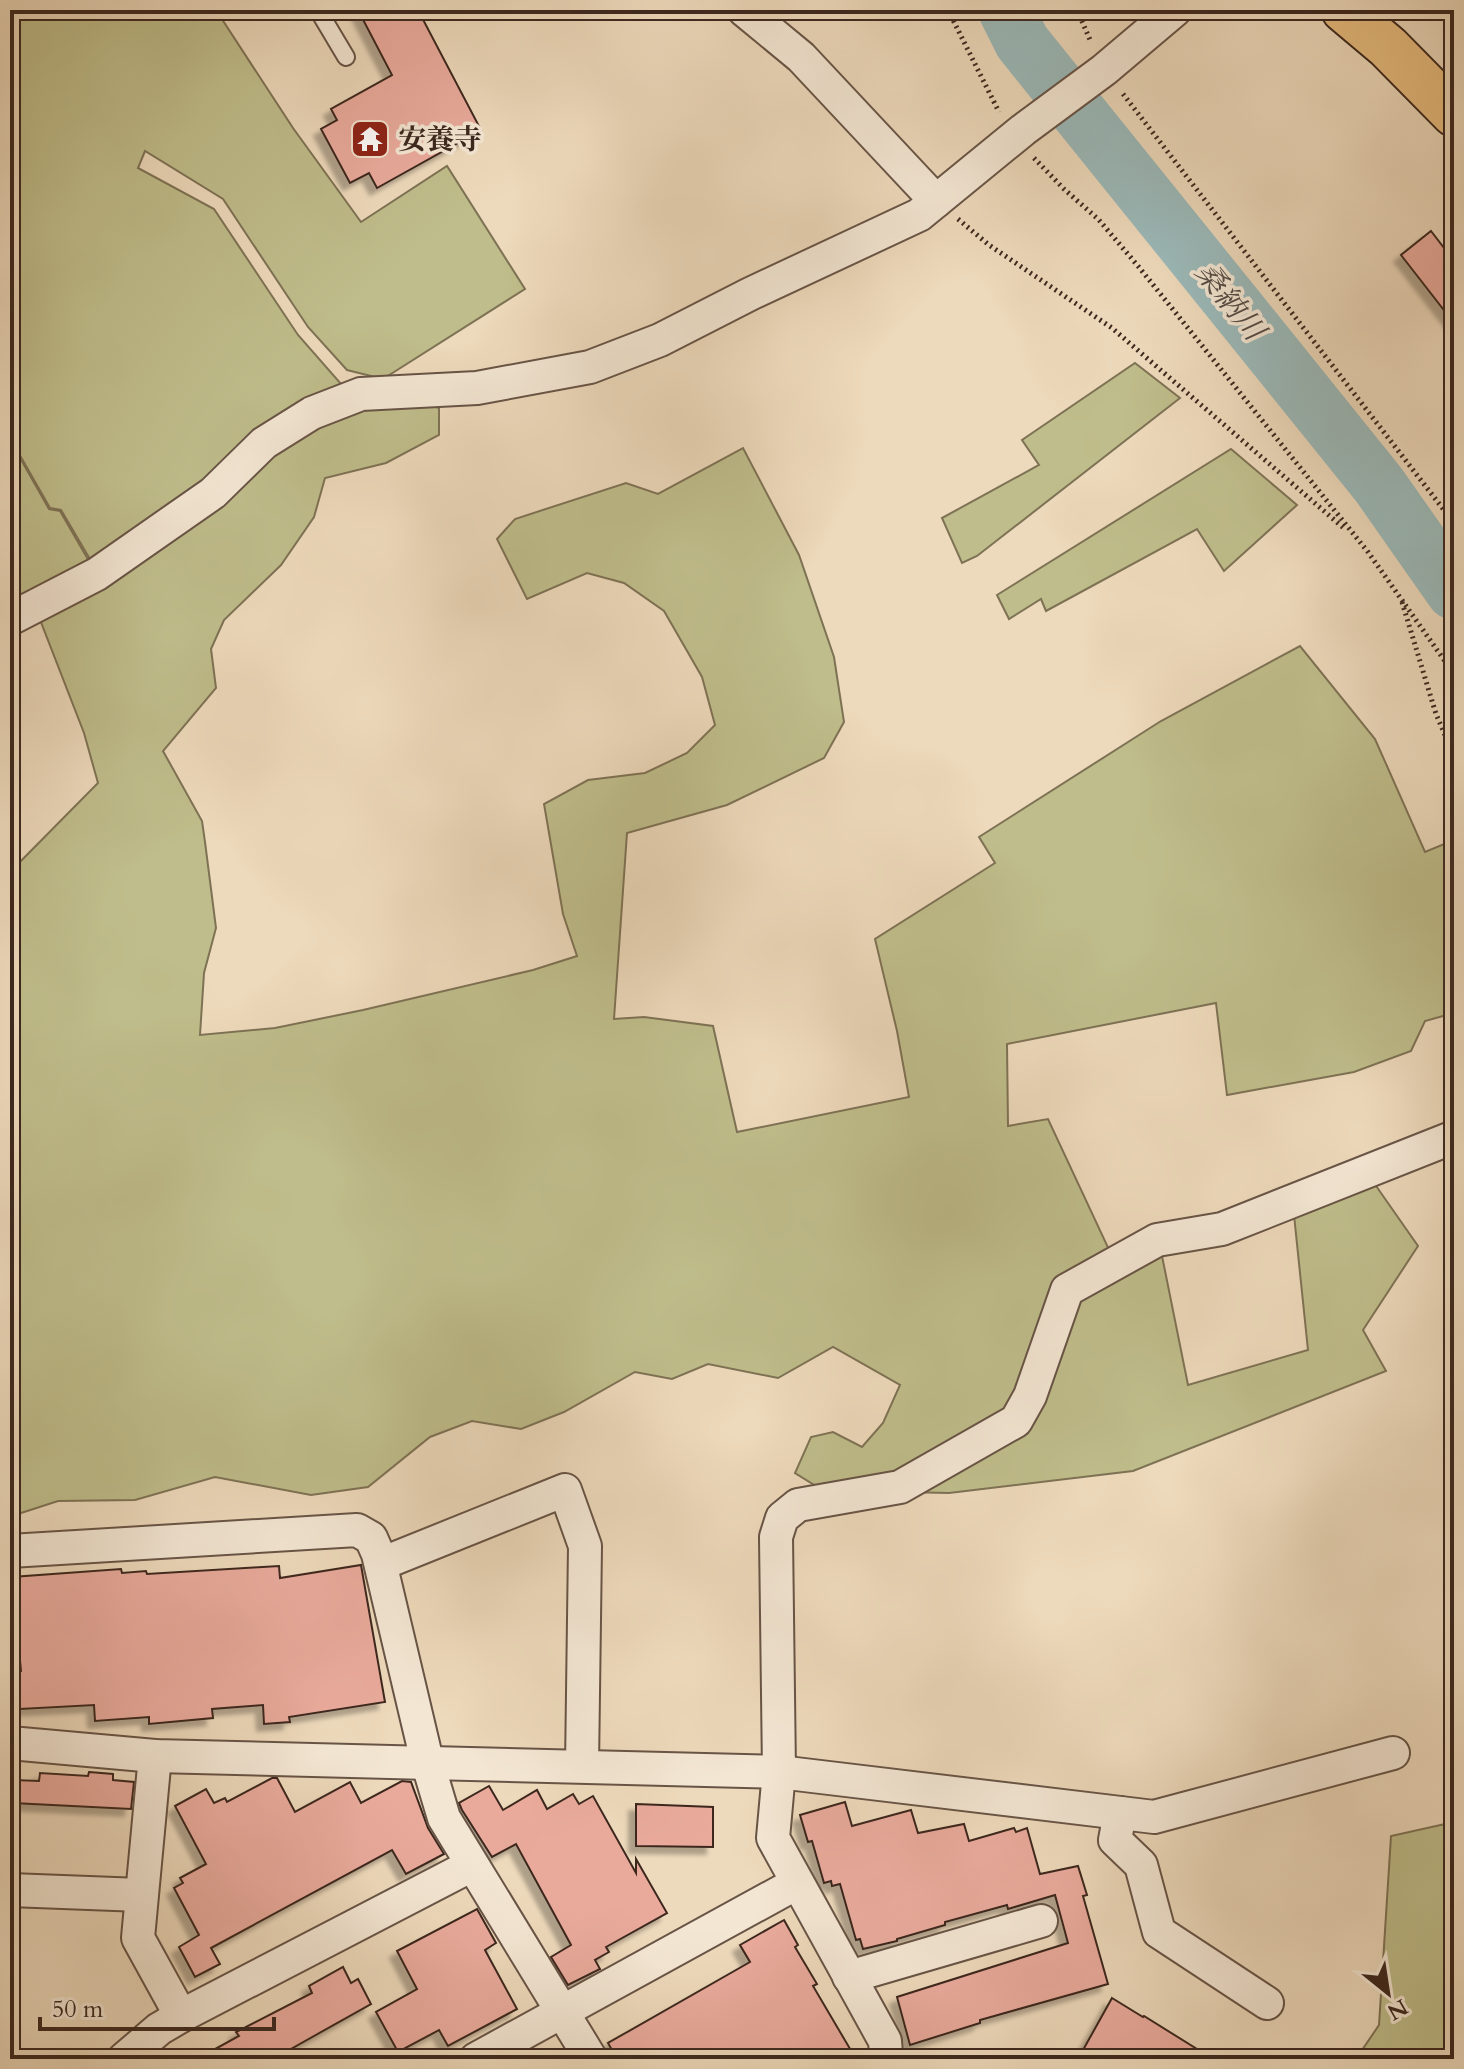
<svg xmlns="http://www.w3.org/2000/svg" width="1464" height="2069" viewBox="0 0 1464 2069" font-family="Cardo,'Noto Serif JP',serif">
	<style>
		.green { fill: #bfbd8b; stroke: #7e7255; stroke-width: 2 }
		.lines { fill: none; stroke-linecap: round; stroke-linejoin: round }
		.river { stroke: #9bb9b9; stroke-width: 56 }
		.building { fill: #e9aa9c; stroke: #3c281f; stroke-width: 2; filter: url(#shadow) }
		.lane-casing { stroke: #685446; stroke-width: 20 }
		.street-casing { stroke: #685446; stroke-width: 36 }
		.primary-casing { stroke: #3c281f; stroke-width: 48 }
		.path { stroke: #3c281f; stroke-width: 5; stroke-dasharray: 2 4; stroke-linecap: butt }
		.lane { stroke: #f3e6d3; stroke-width: 16 }
		.street { stroke: #f3e6d3; stroke-width: 32 }
		.primary { stroke: #e6bc7e; stroke-width: 44 }
		.labels { text-anchor: middle; stroke-width: 7; stroke-linejoin: round; paint-order: stroke }
		.poi-label { font-size: 28px; font-weight: bold; fill: #3c281f; stroke: #f3e6d3; text-anchor: start }
		.water-label { font-size: 30px; font-style: italic; fill: #544c46; stroke: #f3e6d3 }
	</style>
	<defs>
		<filter id="shadow"><feDropShadow dx="-7" dy="7" stdDeviation="2" flood-color="#0004"/></filter>
	</defs>
	<rect width="100%" height="100%" fill="#edd9bb"/>
	<filter id="stains"><feTurbulence type="fractalNoise" baseFrequency=".0025" numOctaves="4"/><feColorMatrix values="0 0 0 0 .2 0 0 0 0 .09 0 0 0 0 .02 0 0 0 .5 -.17"/></filter>
	<radialGradient id="worn" r=".72"><stop offset=".6" stop-color="#630" stop-opacity="0"/><stop offset="1" stop-color="#630" stop-opacity=".3"/></radialGradient>
	<!-- green -->
	<g class="green">
		<polygon points="10,10 216,10 293,128 361,222 447,166 525,289 383,379 347,370 308,327 223,199 145,151 138,168 214,209 298,335 342,385 94,566 61,510 50,508 10,438 12,107"/>
		<polygon points="1135,363 1180,398 977,556 962,563 942,518 1039,465 1022,440"/>
		<polygon points="414,400 439,408 439,435 386,463 325,478 314,517 281,565 224,620 211,649 216,688 163,751 202,821 205,842 216,928 204,973 200,1035 275,1028 363,1010 533,970 577,956 563,914 544,804 588,780 645,773 687,753 715,725 702,677 664,611 624,583 587,573 527,599 497,539 515,519 626,483 658,494 743,448 799,555 834,657 844,722 824,758 727,805 627,833 614,1019 644,1017 713,1026 737,1132 909,1097 897,1031 875,939 995,863 979,837 1161,721 1300,646 1375,739 1425,852 1454,840 1454,1013 1425,1021 1411,1051 1354,1072 1227,1095 1216,1003 1007,1044 1008,1126 1048,1119 1112,1256 1055,1289 1007,1416 897,1477 824,1491 795,1473 811,1437 833,1432 862,1447 883,1423 900,1385 833,1347 778,1378 708,1364 672,1379 635,1372 564,1412 521,1429 472,1421 430,1437 368,1487 311,1495 215,1477 135,1500 58,1501 12,1516 10,1509 10,872 98,783 84,733 39,617 268,449 356,401"/>
		<polygon points="10,440 49,509 60,511 93,568 10,611"/>
		<polygon points="1231,449 1297,505 1224,571 1197,529 1046,611 1041,599 1009,619 997,595"/>
		<polygon points="1374,1183 1418,1246 1363,1330 1386,1371 1133,1471 949,1493 904,1492 984,1447 1073,1295 1160,1246 1188,1385 1308,1350 1294,1215"/>
		<polygon points="1454,1822 1454,2059 1356,2059 1379,2025 1391,1836"/>
	</g>
	<g class="lines">
		<!-- river -->
		<polyline class="river" points="1006,10 1022,42 1379,485 1454,592"/>
	</g>
	<!-- building -->
	<g class="building">
		<polygon points="358,10 418,10 481,130 377,188 369,173 350,183 321,129 337,120 331,109 392,75"/>
		<polygon points="1431,231 1454,261 1454,323 1401,255"/>
		<polygon points="361,1565 385,1702 289,1717 290,1722 264,1724 263,1705 212,1709 213,1718 149,1724 149,1717 95,1721 94,1705 20,1709 17,1672 21,1671 12,1577 121,1569 122,1573 146,1571 147,1574 279,1566 280,1578"/>
		<polygon points="89,1772 113,1774 113,1780 134,1782 131,1809 13,1803 14,1780 39,1781 40,1773 88,1776"/>
		<polygon points="272,1778 277,1778 295,1812 350,1782 361,1803 402,1781 411,1782 428,1828 444,1854 406,1874 392,1850 211,1948 220,1964 195,1977 179,1947 199,1935 174,1888 183,1883 180,1878 206,1864 175,1806 206,1789 214,1803 225,1798 227,1802"/>
		<polygon points="489,1786 503,1810 537,1790 547,1809 573,1794 579,1804 593,1796 636,1873 636,1859 667,1913 606,1947 609,1952 595,1960 600,1969 568,1985 551,1957 571,1945 516,1844 492,1857 462,1810 459,1803"/>
		<polygon points="845,1802 852,1826 911,1810 918,1833 964,1824 969,1841 1014,1828 1016,1832 1027,1828 1040,1874 1078,1866 1087,1895 1083,1896 1108,1984 980,2020 980,2023 910,2045 897,1997 1068,1943 1055,1895 1008,1909 1007,1905 945,1922 945,1925 897,1939 897,1941 863,1949 860,1939 856,1940 840,1884 832,1886 831,1881 824,1883 812,1841 808,1842 800,1815"/>
		<polygon points="636,1804 713,1807 713,1847 636,1846"/>
		<polygon points="477,1909 496,1943 485,1950 517,2009 448,2046 439,2030 398,2052 376,2012 417,1989 397,1951"/>
		<polygon points="784,1920 798,1945 795,1947 817,1984 813,1986 856,2059 617,2059 608,2043 750,1962 740,1945"/>
		<polygon points="343,1967 351,1983 358,1979 371,2004 273,2059 197,2059 239,2036 236,2032 312,1993 309,1986"/>
		<polygon points="1112,1998 1143,2017 1144,2016 1213,2059 1078,2059"/>
	</g>
	<g class="lines">
		<!-- lane casing -->
		<g class="lane-casing">
			<polyline id="lane" points="318,10 346,57"/>
		</g>
		<!-- street casing -->
		<g class="street-casing">
			<g id="street">
				<polyline points="744,10 801,57 936,201"/>
				<polyline points="10,619 97,574 213,493 264,443 312,413 361,394 477,388 590,367 660,340 750,294 919,215 1023,130 1104,70 1175,10"/>
				<polyline points="10,1551 357,1530 371,1538 378,1554 427,1761 444,1818 591,2059"/>
				<polyline points="381,1564 565,1490 585,1546 582,1766"/>
				<polyline points="10,1743 155,1756 779,1772 1154,1817 1393,1753"/>
				<polyline points="155,1756 138,1938 181,2016"/>
				<polyline points="1120,1813 1115,1840 1141,1865 1159,1932 1267,2003"/>
				<polyline points="10,1890 141,1895"/>
				<polyline points="849,1977 1041,1921"/>
				<polyline points="124,2059 159,2029 181,2016 472,1865"/>
				<polyline points="476,2059 797,1883"/>
				<polyline points="883,2059 886,2054 885,2041 773,1838 779,1772 776,1537 782,1518 798,1505 900,1487 1016,1421 1030,1396 1067,1290 1157,1240 1222,1229 1454,1137"/>
			</g>
		</g>
		<!-- primary casing -->
		<g class="primary-casing">
			<polyline id="primary" points="1344,10 1388,47 1454,114"/>
		</g>
		<!-- path -->
		<g class="path">
			<polyline points="948,10 999,112"/>
			<polyline points="1077,10 1091,42"/>
			<polyline points="1123,94 1454,523"/>
			<polyline points="1034,158 1064,189 1099,220 1138,266 1368,552 1454,674"/>
			<polyline points="958,219 989,245 1112,328 1346,530"/>
			<polyline points="1402,602 1436,714 1454,756"/>
		</g>
		<!-- lane -->
		<use href="#lane" class="lane"/>
		<!-- street -->
		<use href="#street" class="street"/>
		<!-- primary -->
		<use href="#primary" class="primary"/>
	</g>
	<!-- icons -->
	<defs>
		<g id="temple-square" transform="scale(2)"><rect x="-9" y="-9" width="18" height="18" rx="4" fill="#8f2418" stroke="#f3e6d3"/><path d="M0-6L5-2H3V0L6.5 2.5H4V6H1.5V3h-3V6H-4V2.5H-6.5L-3 0V-2H-5Z" fill="#fff"/></g>
	</defs>
	<g fill-rule="evenodd">
		<use href="#temple-square" x="370" y="139"/>
	</g>
	<g class="labels">
		<!-- poi labels -->
		<g class="poi-label">
			<text x="398" y="149">安養寺</text>
		</g>
		<!-- water labels -->
		<g class="water-label">
			<text transform="translate(1230 301) rotate(51)" y="10">桑納川</text>
		</g>
	</g>
	<!-- margin -->
	<rect width="1464" height="2069" fill="none" stroke="#edd9bb" stroke-width="40"/>
	<rect x="12" y="12" width="1440" height="2045" fill="none" stroke="#3c281f" stroke-width="4"/>
	<rect x="20" y="20" width="1424" height="2029" fill="none" stroke="#3c281f" stroke-width="2"/>
	<!-- north arrow -->
	<g transform="translate(1388 1993) rotate(150)" stroke="#f3e6d3" stroke-width="6" paint-order="stroke">
	<path d="M0-6L14 30L0 20L-14 30Z" fill="#3c281f"/>
	<text y="-12" font-size="22" font-weight="bold" text-anchor="middle" fill="#3c281f">N</text>
	</g>
	<!-- scale -->
	<path d="M40 2017v12h234v-12" fill="none" stroke="#3c281f" stroke-width="4"/>
	<text x="52" y="2017" font-size="24" fill="#3c281f" stroke="#f3e6d3" stroke-width="6" paint-order="stroke">50 m</text>
	<rect width="100%" height="100%" filter="url(#stains)"/>
	<rect width="100%" height="100%" fill="url(#worn)"/>
</svg>
